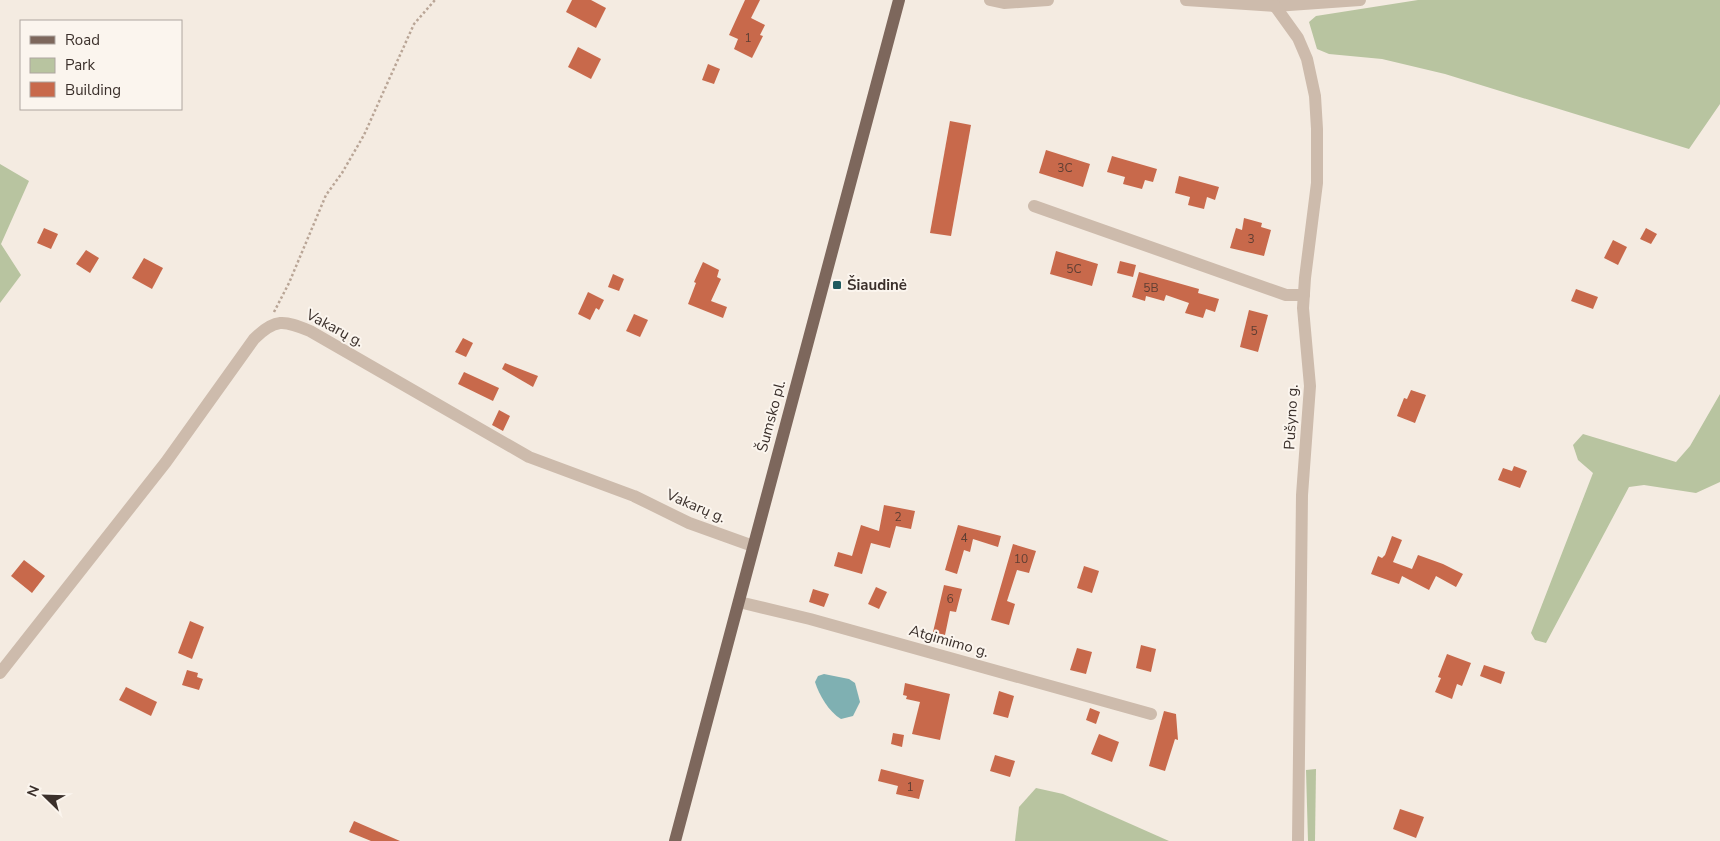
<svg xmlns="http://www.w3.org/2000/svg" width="1720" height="841" viewBox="0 0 1720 841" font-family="'Nunito Sans',sans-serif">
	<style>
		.green { fill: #b8c4a0 }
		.water { fill: #7fb0b2 }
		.building { fill: #c8694b }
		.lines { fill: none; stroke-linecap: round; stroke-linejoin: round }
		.path { stroke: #b9a596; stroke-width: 2.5; stroke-dasharray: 2.5 2.5; stroke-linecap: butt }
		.minor { stroke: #cdbbac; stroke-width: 12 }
		.major { stroke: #7d675c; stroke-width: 12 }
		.poi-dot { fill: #1f5a5e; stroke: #fbf5ee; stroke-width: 2 }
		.labels { text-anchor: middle; stroke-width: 4; stroke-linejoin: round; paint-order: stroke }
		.number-label { font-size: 12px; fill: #5e3e33 }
		.poi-label { font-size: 15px; font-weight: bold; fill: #3b302b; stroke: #fbf5ee; text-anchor: start }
		.street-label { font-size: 15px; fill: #3b302b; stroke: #fbf5ee }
	</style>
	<rect width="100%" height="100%" fill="#f4ebe1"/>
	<!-- green -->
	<g class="green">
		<polygon points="1418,0 1720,0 1720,104 1689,149 1445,74 1382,59 1329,54 1317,49 1309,22 1316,16"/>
		<polygon points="0,164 29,181 1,244 21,275 0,303"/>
		<polygon points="1720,394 1720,482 1696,493 1644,485 1629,487 1546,643 1535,640 1531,633 1593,473 1578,460 1573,445 1583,434 1676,462 1690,446"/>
		<polygon points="1316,769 1315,841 1308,841 1306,770"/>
		<polygon points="1036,788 1063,794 1169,841 1015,841 1019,807"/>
	</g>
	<!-- water -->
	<path class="water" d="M824 674 849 679 855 683 860 702 853 716 841 719C829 712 819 695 815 682L818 676Z"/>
	<!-- building -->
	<g class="building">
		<polygon points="572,0 591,0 606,8 596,28 566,12"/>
		<polygon points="745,0 760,0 751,18 765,25 760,35 763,36 752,58 734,49 738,39 729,35"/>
		<polygon points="578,47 601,59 591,79 568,67"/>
		<polygon points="708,64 720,69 714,84 702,80"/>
		<polygon points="950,121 971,125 951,236 930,233"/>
		<polygon points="1046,150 1090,164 1083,187 1039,173"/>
		<polygon points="1112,156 1157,169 1153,182 1145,180 1142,189 1123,184 1125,177 1107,172"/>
		<polygon points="1179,176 1219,187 1215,200 1207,197 1204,209 1188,205 1190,197 1175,193"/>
		<polygon points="1244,218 1262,223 1261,227 1271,230 1264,256 1230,248 1236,228 1242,230"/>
		<polygon points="44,228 58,234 51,249 37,243"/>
		<polygon points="1646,228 1657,234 1651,244 1640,239"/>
		<polygon points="1613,240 1627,247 1618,265 1604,258"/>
		<polygon points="86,250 99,258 90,273 76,264"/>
		<polygon points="1056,251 1098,264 1092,286 1050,274"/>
		<polygon points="144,258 163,268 152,289 132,278"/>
		<polygon points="1120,261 1136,265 1133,277 1117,273"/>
		<polygon points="703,262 719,270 717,277 721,279 711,301 727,307 723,318 688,304 696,283 694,282"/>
		<polygon points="1139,272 1199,289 1198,293 1219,299 1215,312 1206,309 1203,318 1185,313 1189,303 1166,295 1164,301 1146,296 1145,301 1132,297"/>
		<polygon points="613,274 624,279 619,291 608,287"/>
		<polygon points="1576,289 1598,297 1593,309 1571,301"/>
		<polygon points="588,292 604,300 599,310 596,308 590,320 578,314"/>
		<polygon points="1249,310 1268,315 1258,352 1240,347"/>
		<polygon points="634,314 648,320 640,337 626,331"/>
		<polygon points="463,338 473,343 466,357 455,352"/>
		<polygon points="505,363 538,376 533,387 502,369"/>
		<polygon points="464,372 499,388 493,401 458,384"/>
		<polygon points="1411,390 1426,395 1415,423 1397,416 1404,398 1407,399"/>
		<polygon points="499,410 510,416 503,431 492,425"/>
		<polygon points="1514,466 1527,471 1520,488 1498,480 1503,468 1512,471"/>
		<polygon points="884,505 915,511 911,529 896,526 890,548 871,543 862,574 834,566 838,552 852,556 861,525 879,531"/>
		<polygon points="958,525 1001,536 998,547 973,539 970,552 964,550 957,574 945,570"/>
		<polygon points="1392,536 1402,540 1393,562 1412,569 1418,555 1443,564 1463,574 1456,587 1436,576 1429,590 1402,576 1399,584 1371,574 1378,556 1382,558 1385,555"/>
		<polygon points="1013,544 1036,551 1029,573 1017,570 1007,601 1015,604 1009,625 991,620"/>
		<polygon points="24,560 45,576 32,593 11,576"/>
		<polygon points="1084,566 1099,571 1092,593 1077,588"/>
		<polygon points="944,585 962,589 956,612 950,611 945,635 933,632"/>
		<polygon points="876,587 887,592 879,609 868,604"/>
		<polygon points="813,589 829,594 824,607 809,602"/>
		<polygon points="190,621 204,627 192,659 178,653"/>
		<polygon points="1141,645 1156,649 1151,672 1136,668"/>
		<polygon points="1077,648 1092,652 1086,674 1070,670"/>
		<polygon points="1447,654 1471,663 1462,686 1457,684 1452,699 1435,692 1441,678 1438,677"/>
		<polygon points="1484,665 1505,672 1501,684 1480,676"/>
		<polygon points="187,670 198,673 197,677 203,679 199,690 182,685"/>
		<polygon points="905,683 950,694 940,740 912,734 920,702 906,699 907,696 903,695"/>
		<polygon points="126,687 157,702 151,716 119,700"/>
		<polygon points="999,691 1014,696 1008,718 993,714"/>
		<polygon points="1090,708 1100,712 1096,724 1086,720"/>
		<polygon points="1164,711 1176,714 1178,740 1175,739 1165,771 1149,766"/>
		<polygon points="893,733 904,735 902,747 891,744"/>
		<polygon points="1099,734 1119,742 1112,762 1091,754"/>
		<polygon points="995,755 1015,761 1010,777 990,771"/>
		<polygon points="881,769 924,780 919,799 896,794 898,786 878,781"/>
		<polygon points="1400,809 1424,817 1416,838 1393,829"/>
		<polygon points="354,821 400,841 371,841 349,832"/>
	</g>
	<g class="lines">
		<!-- path -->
		<polyline class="path" points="274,312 289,283 326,195 342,173 364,135 414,24 435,0"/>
		<!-- minor -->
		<g class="minor">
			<polyline points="990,0 1004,3 1048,0"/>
			<polyline points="1186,0 1275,6 1360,0"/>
			<polyline points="1275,6 1298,38 1307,59 1315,96 1317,129 1317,183 1305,278 1303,308 1310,386 1302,495 1298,841"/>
			<polyline points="1034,206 1286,295 1304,295"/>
			<polyline points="739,602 810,619 1151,714"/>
			<path d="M0 673 166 462 254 339C275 318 284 320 310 331L529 457 634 496 689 523 753 546"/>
		</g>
		<!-- major -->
		<polyline class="major" points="675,841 899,0"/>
	</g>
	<!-- markers -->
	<rect class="poi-dot" x="832" y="280" width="10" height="10" rx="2.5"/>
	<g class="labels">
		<!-- number labels -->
		<g class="number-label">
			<text x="748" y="42">1</text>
			<text x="1065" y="172">3C</text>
			<text x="1251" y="243">3</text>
			<text x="1074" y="273">5C</text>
			<text x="1151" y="292">5B</text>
			<text x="1254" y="335">5</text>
			<text x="898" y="521">2</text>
			<text x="964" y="542">4</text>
			<text x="1021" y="563">10</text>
			<text x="950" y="603">6</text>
			<text x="910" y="791">1</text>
		</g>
		<!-- poi labels -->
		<g class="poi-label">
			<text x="847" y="290">Šiaudinė</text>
		</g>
		<!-- street labels -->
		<g class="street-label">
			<text transform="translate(335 328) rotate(28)" y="5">Vakarų g.</text>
			<text transform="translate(771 416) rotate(-75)" y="5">Šumsko pl.</text>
			<text transform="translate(1291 417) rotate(-87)" y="5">Pušyno g.</text>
			<text transform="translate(696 506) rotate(23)" y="5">Vakarų g.</text>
			<text transform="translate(949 641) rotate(16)" y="5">Atgimimo g.</text>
		</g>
	</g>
	<!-- legend -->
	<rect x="20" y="20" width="162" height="90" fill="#fbf5ee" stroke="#aea6a0"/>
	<rect x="30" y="36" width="25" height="8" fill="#7d675c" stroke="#aea6a0"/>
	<text x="65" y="45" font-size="15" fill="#3b302b">Road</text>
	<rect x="30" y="58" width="25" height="15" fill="#b8c4a0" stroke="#aea6a0"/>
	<text x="65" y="70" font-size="15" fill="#3b302b">Park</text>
	<rect x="30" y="82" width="25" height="15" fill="#c8694b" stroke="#aea6a0"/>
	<text x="65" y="95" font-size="15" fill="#3b302b">Building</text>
	<!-- north arrow -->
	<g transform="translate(45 796) rotate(293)" stroke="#fbf5ee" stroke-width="4" paint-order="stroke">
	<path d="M0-4L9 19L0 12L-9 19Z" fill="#3b302b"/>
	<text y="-8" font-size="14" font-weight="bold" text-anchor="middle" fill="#3b302b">N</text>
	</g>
</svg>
